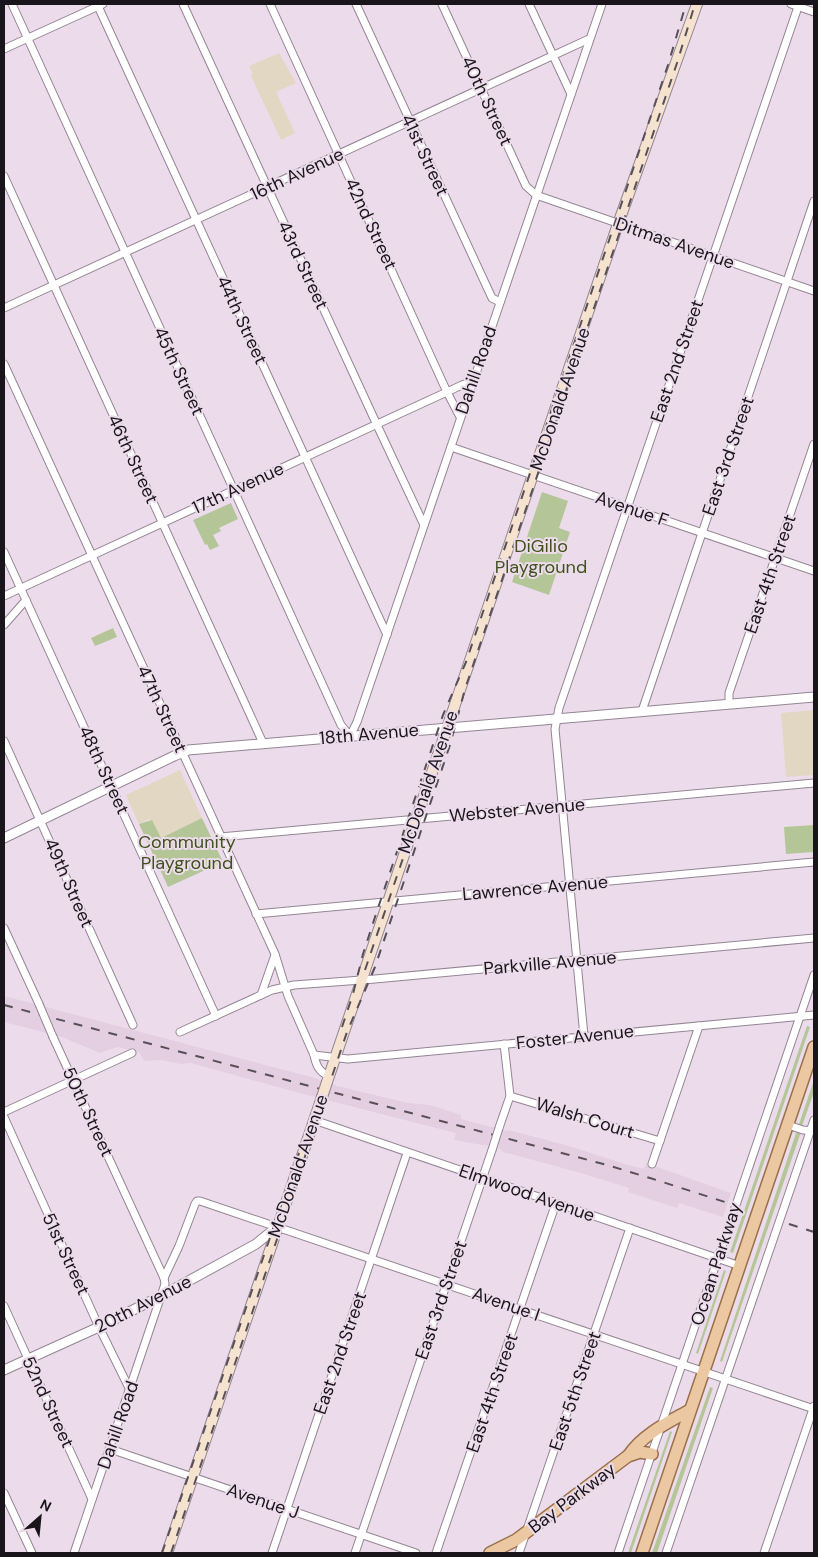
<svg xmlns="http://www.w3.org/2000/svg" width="818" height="1557" viewBox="0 0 818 1557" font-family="'DM Sans',sans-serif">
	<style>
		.built { fill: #e4cee2 }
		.education { fill: #e2d7c3 }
		.green { fill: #b4c698 }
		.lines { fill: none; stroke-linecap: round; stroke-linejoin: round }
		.minor-casing { stroke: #948593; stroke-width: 9 }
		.tertiary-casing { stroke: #948593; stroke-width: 11 }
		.secondary-casing { stroke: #948593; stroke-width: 12 }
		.primary-casing { stroke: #99704a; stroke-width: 14 }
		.minor { stroke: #fff; stroke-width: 7 }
		.tertiary { stroke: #fff; stroke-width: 9 }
		.secondary { stroke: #f5e3d0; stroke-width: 10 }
		.primary { stroke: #ebc7a2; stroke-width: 11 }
		.rail { stroke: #585058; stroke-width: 2; stroke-dasharray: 9 9; stroke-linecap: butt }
		.minor-bridge-casing { stroke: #948593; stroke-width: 9; stroke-linecap: butt }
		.secondary-bridge-casing { stroke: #948593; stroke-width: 12; stroke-linecap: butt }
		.minor-bridge { stroke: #fff; stroke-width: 7 }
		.secondary-bridge { stroke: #f5e3d0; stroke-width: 10 }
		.labels { text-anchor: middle; stroke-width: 4; stroke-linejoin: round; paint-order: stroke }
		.street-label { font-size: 18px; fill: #1a151a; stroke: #ecdceb }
		.park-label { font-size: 18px; fill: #40511d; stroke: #ecdceb }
	</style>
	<rect width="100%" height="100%" fill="#ecdceb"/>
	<!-- built -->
	<polygon class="built" points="4,996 315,1078 337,1086 408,1103 430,1105 461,1115 461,1119 506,1131 508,1130 569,1146 628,1165 644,1169 646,1163 731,1193 723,1217 679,1203 677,1208 628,1192 629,1188 581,1173 503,1152 500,1149 486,1145 482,1145 454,1140 456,1133 307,1095 191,1063 181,1064 161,1060 144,1061 139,1052 117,1047 100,1053 62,1037 4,1022"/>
	<!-- education -->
	<g class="education">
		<polygon points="279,53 296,83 276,92 295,133 281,140 251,76 253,74 249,66"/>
		<polygon points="814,710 814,775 786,777 781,713"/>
		<polygon points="180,770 202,818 160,838 150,819 139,824 126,795"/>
	</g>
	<!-- green -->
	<g class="green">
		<polygon points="542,492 568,501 559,528 570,532 549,595 512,582"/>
		<polygon points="231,503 238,519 219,528 221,531 213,535 219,546 210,550 207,544 205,545 193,520"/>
		<polygon points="113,628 117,637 95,646 91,638"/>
		<polygon points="202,818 223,862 168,887 139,824 152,820 161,838"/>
		<polygon points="814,825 814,852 786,854 784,827"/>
		<polygon points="807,1026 810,1027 733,1253 730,1252"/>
		<polygon points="814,1080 814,1092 802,1126 799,1124"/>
		<polygon points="798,1132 801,1132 722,1362 720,1361 719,1364 796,1133"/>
		<polygon points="724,1270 726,1271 698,1354 696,1353"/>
		<polygon points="710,1387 713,1388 657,1553 652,1553"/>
		<polygon points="670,1431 672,1432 631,1553 628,1553"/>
	</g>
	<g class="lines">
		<!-- minor casing -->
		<g class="minor-casing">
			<g id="minor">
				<polyline points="12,4 341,725 350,736 357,722 602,4"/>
				<polyline points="97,4 387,635"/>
				<polyline points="183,4 377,425 424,525"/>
				<polyline points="270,4 447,392 460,417"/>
				<polyline points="356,4 492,298 500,302"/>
				<polyline points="442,4 526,186 536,195 814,291"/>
				<polyline points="529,4 571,94"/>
				<polyline points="791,4 814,12"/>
				<polyline points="4,49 103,4"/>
				<polyline points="4,176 263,743"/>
				<polyline points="4,308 589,39"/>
				<path d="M4 364 275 954 288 996 314 1055C316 1065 319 1072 329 1076"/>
				<polyline points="451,447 814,571"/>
				<polyline points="4,552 216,1016"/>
				<polyline points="4,596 462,385 473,381"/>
				<polyline points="4,625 26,600"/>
				<polyline points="729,704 729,693 814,444"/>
				<polyline points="642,711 814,201"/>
				<polyline points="4,741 133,1025"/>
				<polyline points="220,837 814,783"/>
				<polyline points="256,914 814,862"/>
				<polyline points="4,928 39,1004"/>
				<polyline points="261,995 275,955"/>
				<polyline points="180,1032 272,990 294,985 375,979 814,938"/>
				<polyline points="584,1036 555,729 559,708 799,4"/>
				<polyline points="53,1037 164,1278 165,1284 74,1553"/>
				<polyline points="314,1055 348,1059 814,1015"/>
				<polyline points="510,1096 660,1141"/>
				<polyline points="4,1112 132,1053"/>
				<polyline points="4,1117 99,1327 130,1390"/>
				<polyline points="314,1120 740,1266"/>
				<polyline points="788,1125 803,1130 814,1131"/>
				<polyline points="499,1128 510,1096 504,1044"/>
				<polyline points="652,1164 699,1026"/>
				<polyline points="164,1278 179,1246 195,1204 197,1201 200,1201 814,1409"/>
				<polyline points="4,1306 92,1499"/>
				<polyline points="110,1449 416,1553"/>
				<polyline points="4,1493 32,1553"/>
				<polyline points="272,1553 407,1153"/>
				<polyline points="355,1553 492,1150"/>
				<polyline points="436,1553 556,1203"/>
				<polyline points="519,1553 630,1228"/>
				<polyline points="618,1553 814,975"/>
				<polyline points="666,1553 814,1120"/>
				<polyline points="764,1553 814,1406"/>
			</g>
		</g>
		<!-- tertiary casing -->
		<g class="tertiary-casing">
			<g id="tertiary">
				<polyline points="4,838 174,756 188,750 814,697"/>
				<polyline points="4,1370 99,1327 161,1296 256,1244 277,1227"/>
			</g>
		</g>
		<!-- secondary casing -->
		<g class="secondary-casing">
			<g id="secondary">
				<polyline points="327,1082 618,224 697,4"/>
				<polyline points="167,1553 322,1097"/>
			</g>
		</g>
		<!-- primary casing -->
		<g class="primary-casing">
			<g id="primary">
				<path d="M629 1455C643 1434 669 1422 690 1410"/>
				<polyline points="490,1553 516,1540 628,1456 640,1452 652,1454"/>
				<polyline points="642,1553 814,1047"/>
			</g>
		</g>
		<!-- minor -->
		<use href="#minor" class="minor"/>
		<!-- tertiary -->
		<use href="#tertiary" class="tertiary"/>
		<!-- secondary -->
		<use href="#secondary" class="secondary"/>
		<!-- primary -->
		<use href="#primary" class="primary"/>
		<!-- rail -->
		<g class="rail">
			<polyline points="365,970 451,717"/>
			<polyline points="4,1005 607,1165 650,1178 728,1203"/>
			<polyline points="342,1027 353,994 363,954 376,914 443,715 466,662 621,205 668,65 686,4"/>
			<polyline points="789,1224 814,1232"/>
			<polyline points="162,1553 300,1150"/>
			<polyline points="171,1553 347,1032 375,967 450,745 465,689 677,63 695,4"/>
		</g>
		<!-- minor-bridge casing -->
		<g class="minor-bridge-casing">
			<g id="minor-bridge">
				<polyline points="39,1004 53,1037"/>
				<polyline points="492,1150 499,1128"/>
			</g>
		</g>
		<!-- secondary-bridge casing -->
		<g class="secondary-bridge-casing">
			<polyline id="secondary-bridge" points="322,1097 327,1082"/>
		</g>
		<!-- minor-bridge -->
		<use href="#minor-bridge" class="minor-bridge"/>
		<!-- secondary-bridge -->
		<use href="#secondary-bridge" class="secondary-bridge"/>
	</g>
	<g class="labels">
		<!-- street labels -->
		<g class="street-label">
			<text transform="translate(487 101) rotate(65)" y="6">40th Street</text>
			<text transform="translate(425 155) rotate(65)" y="6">41st Street</text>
			<text transform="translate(297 174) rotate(-25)" y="6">16th Avenue</text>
			<text transform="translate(371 224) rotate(65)" y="6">42nd Street</text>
			<text transform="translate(675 243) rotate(19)" y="6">Ditmas Avenue</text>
			<text transform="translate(303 265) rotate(65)" y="6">43rd Street</text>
			<text transform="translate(242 320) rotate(65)" y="6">44th Street</text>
			<text transform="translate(677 361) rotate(-71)" y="6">East 2nd Street</text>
			<text transform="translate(476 370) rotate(-71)" y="6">Dahill Road</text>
			<text transform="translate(179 371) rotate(65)" y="6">45th Street</text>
			<text transform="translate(560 399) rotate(-71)" y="6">McDonald Avenue</text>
			<text transform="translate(728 456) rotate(-71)" y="6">East 3rd Street</text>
			<text transform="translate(133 459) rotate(65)" y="6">46th Street</text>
			<text transform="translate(238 488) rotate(-25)" y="6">17th Avenue</text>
			<text transform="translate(632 509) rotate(19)" y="6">Avenue F</text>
			<text transform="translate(770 574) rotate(-71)" y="6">East 4th Street</text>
			<text transform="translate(162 709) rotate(65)" y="6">47th Street</text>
			<text transform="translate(369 734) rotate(-5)" y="6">18th Avenue</text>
			<text transform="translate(104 770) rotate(65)" y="6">48th Street</text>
			<text transform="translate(428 782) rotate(-71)" y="6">McDonald Avenue</text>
			<text transform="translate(517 810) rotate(-5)" y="6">Webster Avenue</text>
			<text transform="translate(69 883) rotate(66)" y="6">49th Street</text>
			<text transform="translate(535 888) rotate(-5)" y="6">Lawrence Avenue</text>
			<text transform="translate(550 963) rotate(-5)" y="6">Parkville Avenue</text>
			<text transform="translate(575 1037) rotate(-6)" y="6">Foster Avenue</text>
			<text transform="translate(88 1112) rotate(65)" y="6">50th Street</text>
			<text transform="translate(585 1118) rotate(17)" y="6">Walsh Court</text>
			<text transform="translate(298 1166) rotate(-71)" y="6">McDonald Avenue</text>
			<text transform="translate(527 1193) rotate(19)" y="6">Elmwood Avenue</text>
			<text transform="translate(66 1254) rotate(65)" y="6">51st Street</text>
			<text transform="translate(716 1264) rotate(-72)" y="6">Ocean Parkway</text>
			<text transform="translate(441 1300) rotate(-71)" y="6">East 3rd Street</text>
			<text transform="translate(143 1304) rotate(-27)" y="6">20th Avenue</text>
			<text transform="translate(506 1304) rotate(19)" y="6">Avenue I</text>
			<text transform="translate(340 1353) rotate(-71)" y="6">East 2nd Street</text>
			<text transform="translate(575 1391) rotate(-71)" y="6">East 5th Street</text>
			<text transform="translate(492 1393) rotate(-71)" y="6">East 4th Street</text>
			<text transform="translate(48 1402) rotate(65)" y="6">52nd Street</text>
			<text transform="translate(118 1425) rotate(-71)" y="6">Dahill Road</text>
			<text transform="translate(572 1498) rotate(-37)" y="6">Bay Parkway</text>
			<text transform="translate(263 1501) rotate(19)" y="6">Avenue J</text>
		</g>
		<!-- park labels -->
		<g class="park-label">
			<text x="541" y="552">DiGilio<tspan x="541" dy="21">Playground</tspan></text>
			<text x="187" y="848">Community<tspan x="187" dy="21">Playground</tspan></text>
		</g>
	</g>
	<!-- border -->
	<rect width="818" height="1557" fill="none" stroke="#1a151a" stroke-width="10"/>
	<!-- north arrow -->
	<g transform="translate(40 1517) rotate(27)" stroke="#ecdceb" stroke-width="4" paint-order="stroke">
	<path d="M0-4L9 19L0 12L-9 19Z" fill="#1a151a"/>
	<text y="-8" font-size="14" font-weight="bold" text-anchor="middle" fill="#1a151a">N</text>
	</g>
</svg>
